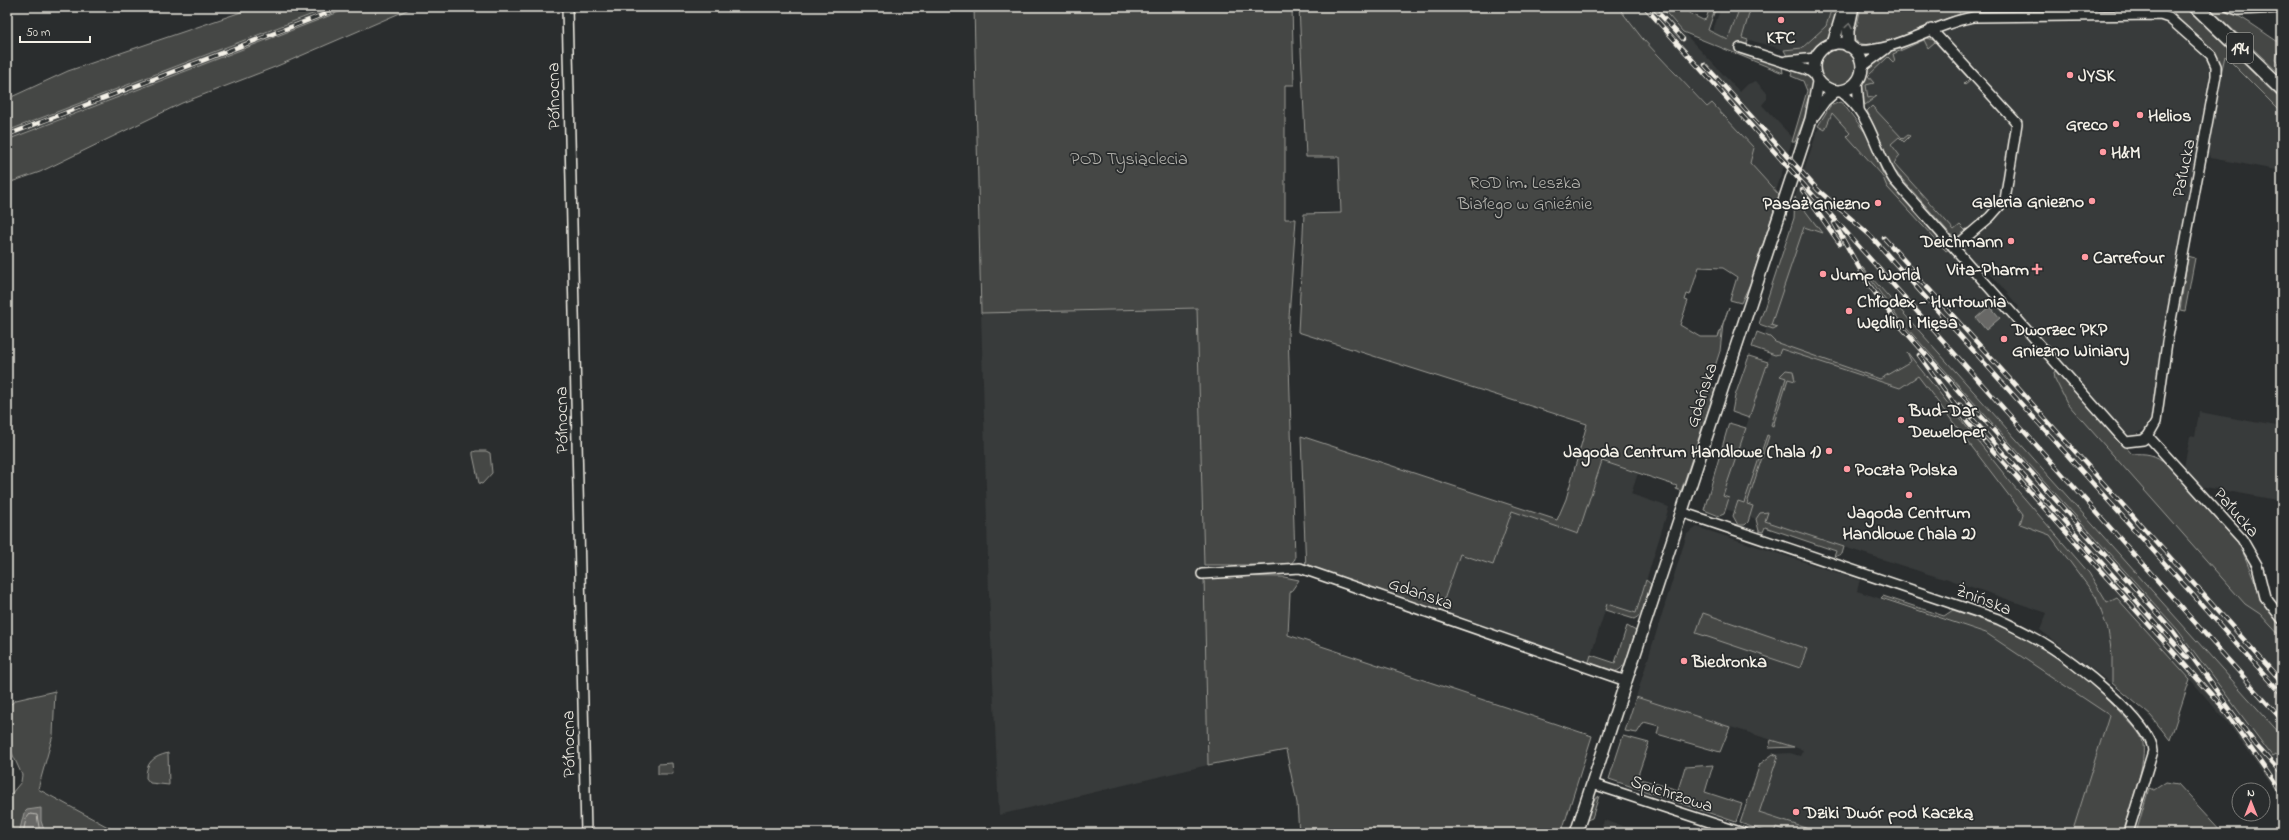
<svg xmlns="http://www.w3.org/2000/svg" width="2289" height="840" viewBox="0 0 2289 840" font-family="'Indie Flower',sans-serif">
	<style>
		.built { fill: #373a3a }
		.green { fill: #444645; stroke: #9c9c96 }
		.water { fill: #676866; stroke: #9f9f9a }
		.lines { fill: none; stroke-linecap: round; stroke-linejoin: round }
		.shore { stroke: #bcbab4; stroke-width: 1 }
		.minor-casing { stroke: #f4f1e8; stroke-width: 12 }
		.tertiary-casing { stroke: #f4f1e8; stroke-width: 14 }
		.primary-casing { stroke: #f4f1e8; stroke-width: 17 }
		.minor { stroke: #2a2d2e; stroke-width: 9 }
		.tertiary { stroke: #2a2d2e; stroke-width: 11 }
		.primary { stroke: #2a2d2e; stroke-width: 14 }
		.rail-casing { stroke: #f4f1e8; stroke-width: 4.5 }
		.rail { stroke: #2a2d2e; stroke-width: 3; stroke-dasharray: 9; stroke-linecap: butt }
		.oneway { stroke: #71726f }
		.poi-dot { fill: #ff9aa2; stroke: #2a2d2e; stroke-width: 1.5 }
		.labels { text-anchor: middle; stroke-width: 3.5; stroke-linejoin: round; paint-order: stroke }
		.shield { fill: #2a2d2e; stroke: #b7b6b0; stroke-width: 1 }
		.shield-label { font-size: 17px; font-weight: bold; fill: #f4f1e8 }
		.poi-label { font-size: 18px; font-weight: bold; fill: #f4f1e8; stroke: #2a2d2e; text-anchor: start }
		.street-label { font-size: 18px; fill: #f4f1e8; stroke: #2a2d2e }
		.park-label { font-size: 18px; fill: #b6b5af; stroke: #2a2d2e }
	</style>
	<rect width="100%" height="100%" fill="#2a2d2e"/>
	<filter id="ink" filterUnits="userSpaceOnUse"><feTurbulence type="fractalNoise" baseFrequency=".025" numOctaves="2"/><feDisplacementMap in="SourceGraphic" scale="8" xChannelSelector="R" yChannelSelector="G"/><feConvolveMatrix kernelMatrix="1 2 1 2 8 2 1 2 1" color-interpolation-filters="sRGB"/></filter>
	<g filter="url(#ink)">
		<!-- built -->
		<g class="built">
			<polygon points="331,7 352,7 7,140 7,131"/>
			<polygon points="1618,7 1663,7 1683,32 1740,92 1748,84 1756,81 1767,93 1767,99 1762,105 1793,138 1776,191 1750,163 1754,148 1713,103 1708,107 1642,38"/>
			<polygon points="1721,7 1740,7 1728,41 1712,33"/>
			<polygon points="1751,7 1814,7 1830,12 1826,26 1802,48 1784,50 1742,38"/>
			<polygon points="1861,7 2102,7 1860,12"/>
			<polygon points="2080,19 2162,20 2172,25 2206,57 2211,66 2163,336 2154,415 2147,428 2132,436 2120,429 2026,321 2017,310 2019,307 1983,265 1977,265 1894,170 1861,95 1866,74 1889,52 1953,27 1983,21"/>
			<polygon points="2282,34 2282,67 2276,60"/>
			<polygon points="2224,56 2282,113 2282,171 2210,158 2208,152"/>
			<polygon points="1840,102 1844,105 1864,130 1882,172 1890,184 2134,456 2282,638 2282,800 2230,726 2190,679 2170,740 2137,703 2040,630 2047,613 1945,578 1944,579 1928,574 1719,507 1773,346 1762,342 1806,211 1795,197 1822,117 1830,106"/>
			<polygon points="1197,308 1204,565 1202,574 1204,576 1208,765 999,815 989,595 981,313"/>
			<polygon points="2199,412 2282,427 2282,501 2200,486 2184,467 2190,436 2195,437"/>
			<polygon points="1602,461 1638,473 1631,494 1669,507 1636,613 1607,604 1588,665 1439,614 1460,554 1493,565 1512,511 1578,533"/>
			<polygon points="1697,527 1860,580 1857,591 1986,633 2110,715 2072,833 1788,833 1742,818 1760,764 1773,754 1790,753 1800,756 1803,750 1636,697 1687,534"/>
			<polygon points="1604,820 1643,833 1600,833"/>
		</g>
		<!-- green -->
		<g class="green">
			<polygon points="256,7 331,7 7,131 7,99 68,71"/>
			<polygon points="352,7 414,7 275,67 182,103 40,172 11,182 7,191 7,140"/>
			<polygon points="974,7 1292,7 1294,85 1285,85 1285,219 1296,219 1288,331 1295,559 1290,565 1204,565 1197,308 981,313"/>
			<polygon points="1299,7 1618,7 1642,38 1707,107 1712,103 1754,148 1750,163 1779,195 1750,284 1741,303 1730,300 1737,277 1723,268 1699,267 1690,295 1687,294 1685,300 1688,301 1680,325 1700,337 1718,337 1729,307 1723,324 1720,351 1709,385 1715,390 1681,491 1676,489 1677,486 1602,461 1578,534 1512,511 1493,565 1460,554 1439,614 1306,571 1301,436 1557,520 1566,499 1587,424 1298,332 1304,214 1341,213 1339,157 1306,157"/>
			<polygon points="1683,7 1689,13 1703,20 1706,19 1710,7 1716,7 1708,30 1728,40 1740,7 1751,7 1742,38 1748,40 1746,47 1782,66 1783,73 1683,32 1662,8"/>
			<polygon points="1832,7 1840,7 1832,34 1828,39 1811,54 1800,57 1787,56 1784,50 1802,48 1826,26"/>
			<path d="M1861 7H1956L1960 14C1940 19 1873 54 1857 42 1852 38 1853 30 1853 25L1857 26Z"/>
			<polygon points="2185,7 2282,101 2282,113 2225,56 2221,74 2216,55 2174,14 2163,10 2105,10 2102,8"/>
			<path d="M2209 7C2233 7 2260 31 2280 43L2276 60 2282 67V76Z"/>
			<polygon points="1925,37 1936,41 1970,78 1970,81 1965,85 1964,84 1969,79 1935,42 1928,48 1924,40 1893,54 1895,61 1893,62 1888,57 1868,76 1874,83 1866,85 1868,98 1877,96 1865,105 1861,95 1861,89 1868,68 1889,52"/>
			<circle cx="1838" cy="67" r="19"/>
			<polygon points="1793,69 1806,73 1814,82 1805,107 1808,109 1795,142 1792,142 1807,91 1803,81 1791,76"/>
			<polygon points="1840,102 1844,105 1868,136 1882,172 1890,184 1949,249 1946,251 1887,187 1882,175 1847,136 1850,133 1832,113 1825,130 1818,126 1830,106"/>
			<polygon points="1872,106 1903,139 1908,135 1910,136 1904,142 1899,137 1891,144 1900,156 1894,163 1954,230 1960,225 1965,230 1968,228 1970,230 1962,236 1953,237 1894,170 1867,111"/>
			<polygon points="1795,197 1822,233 1804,227 1771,325 1777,327 1773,329 1759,324 1794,218"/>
			<polygon points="2188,256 2195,258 2185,311 2180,310"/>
			<polygon points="1862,267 2282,736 2282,762 2275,754 2272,756 2177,629 1898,318"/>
			<polygon points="1757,332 1770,337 1775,342 1880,379 1911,361 1907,352 2012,484 2089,573 2107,603 2117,598 2190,679 2170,740 2151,716 2112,683 2112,655 2108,630 2096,597 2050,535 2020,524 2023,514 1918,376 1900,388 1781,349 1779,354 1775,355 1752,347"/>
			<polygon points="1749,356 1768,362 1749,418 1732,412 1735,396"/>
			<polygon points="1786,370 1793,371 1795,381 1788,379 1773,426 1771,425 1786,378 1780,376"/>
			<path d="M2057 370 2132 454C2146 453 2155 454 2167 464L2240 545 2265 606 2282 626V638L2260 614 2245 604 2067 403 2055 379 2054 372Z"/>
			<polygon points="1729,423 1746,428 1723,496 1729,498 1724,514 1719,516 1704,510"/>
			<polygon points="1767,435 1769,436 1747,504 1753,506 1748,522 1745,525 1738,525 1733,516 1738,501 1744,503"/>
			<polygon points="476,451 486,451 490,453 492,473 482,484 479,483 473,455 473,452"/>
			<polygon points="1768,512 1765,521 1844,547 1842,554 1834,557 1836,551 1765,527 1763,532 1759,531 1756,519 1760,513"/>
			<polygon points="1204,576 1284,577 1299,580 1290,593 1288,635 1592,736 1562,831 1558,833 1299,833 1297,803 1286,750 1208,765"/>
			<path d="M1646 580 1651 584C1647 594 1645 615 1634 619L1605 610 1607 604 1636 613Z"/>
			<path d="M1883 596 1944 616 1953 610C1976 618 2001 625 2023 637 2058 655 2092 683 2119 711 2126 719 2138 729 2142 739 2149 760 2128 812 2122 833H2072L2109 715 1986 633 1881 598Z"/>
			<polygon points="1703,613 1807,649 1800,668 1696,633"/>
			<path d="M1627 626 1636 631C1632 643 1628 672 1612 672 1605 672 1595 667 1588 665L1591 655 1615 663Z"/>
			<polygon points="55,691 53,735 38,789 119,833 7,833 7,799 21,782 22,775 7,742 7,707 16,700"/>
			<polygon points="1636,697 1730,727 1720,752 1657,734 1659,726 1644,722 1637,733 1625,731"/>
			<polygon points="1623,736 1649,743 1637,778 1678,790 1685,767 1713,765 1705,792 1742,804 1736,822 1609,779"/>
			<polygon points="1771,740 1794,747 1769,748"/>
			<path d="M168 753 169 785 150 783 146 778C146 762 153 757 168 753Z"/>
			<polygon points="1773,754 1778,756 1759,813 1821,833 1785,833 1783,830 1776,827 1774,833 1769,833 1740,823 1760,764"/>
			<polygon points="672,763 673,774 658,774 658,764"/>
			<polygon points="2166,782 2178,784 2223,833 2136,833 2149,788 2154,790"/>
			<polygon points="1599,796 1592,818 1587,820 1594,800"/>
		</g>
		<!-- water -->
		<g class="water">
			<polygon points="1990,306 2000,318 1986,330 1976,318"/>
			<polygon points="41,808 41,821 45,833 19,833 24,813 27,810"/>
		</g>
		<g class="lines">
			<!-- shore -->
			<polyline class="shore" points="23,833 26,819 30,814 37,815 40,833"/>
			<!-- minor casing -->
			<g class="minor-casing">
				<g id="minor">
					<polyline points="567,7 586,833"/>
					<polyline points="2229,7 2238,10 2282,8"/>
					<polyline points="1931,29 2017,123 2005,200 1990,217 1955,247"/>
					<polyline points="1740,48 1808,70 1815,75"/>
					<polyline points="1786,61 1816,58"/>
					<polyline points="1862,67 1886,49"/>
					<polyline points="1857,82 1859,109"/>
					<path d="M1840 91C1873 116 1873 148 1894 180L2126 442 2143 440 2148 436 2156 422 2167 342 2216 76V66L2211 55 2169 18 2160 15 1974 17C1934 23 1895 54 1854 50"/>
					<polyline points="2148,436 2242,539 2257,565 2265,597 2282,619"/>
					<path d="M1681 512 1998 619C2014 627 2031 635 2047 645 2072 660 2152 722 2153 751L2128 833"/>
					<polyline points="1202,574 1300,568 1626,681"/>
					<polyline points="1593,784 1743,833"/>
				</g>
			</g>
			<!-- tertiary casing -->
			<g class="tertiary-casing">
				<g id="tertiary">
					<circle cx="1838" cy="67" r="24"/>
					<polyline points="1833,44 1844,7"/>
					<polyline points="1848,46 1848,31 1853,7"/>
					<polyline points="1814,115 1824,101 1835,91"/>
					<polyline points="1576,833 1811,119 1818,82"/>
				</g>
			</g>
			<!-- primary casing -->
			<g class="primary-casing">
				<polyline id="primary" points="2197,7 2282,89"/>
			</g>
			<!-- minor -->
			<use href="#minor" class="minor"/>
			<!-- tertiary -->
			<use href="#tertiary" class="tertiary"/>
			<!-- primary -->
			<use href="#primary" class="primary"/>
			<!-- rail casing -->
			<g class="rail-casing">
				<g id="rail">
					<polyline points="1645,7 2282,720"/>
					<polyline points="1653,7 1683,39"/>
					<polyline points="1705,65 1818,190 1871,236 1892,260 2282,694"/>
					<polyline points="7,135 343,7"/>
					<polyline points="1802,190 1840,244"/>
					<polyline points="1834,223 1867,282 1895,320 2173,631 2256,745 2282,774"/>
					<polyline points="1884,238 1912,269"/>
					<polyline points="1906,268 1929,289 2282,682"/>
					<polyline points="1919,355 1968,423 2228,713"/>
					<polyline points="1960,405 2187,658"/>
					<polyline points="2224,710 2282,793"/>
				</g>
			</g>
			<!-- rail -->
			<use href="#rail" class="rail"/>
		</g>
		<!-- one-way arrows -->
		<defs><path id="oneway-chevron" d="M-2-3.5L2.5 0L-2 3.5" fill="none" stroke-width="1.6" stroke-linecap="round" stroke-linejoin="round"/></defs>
		<use class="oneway" href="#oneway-chevron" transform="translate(1849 26) rotate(-81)"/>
	</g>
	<!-- markers -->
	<g class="poi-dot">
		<circle cx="1781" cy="20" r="4"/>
		<circle cx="2070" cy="75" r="4"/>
		<circle cx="2140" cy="115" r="4"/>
		<circle cx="2116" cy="124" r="4"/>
		<circle cx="2103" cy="152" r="4"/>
		<circle cx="2092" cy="201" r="4"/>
		<circle cx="1878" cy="203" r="4"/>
		<circle cx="2011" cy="241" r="4"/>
		<circle cx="2085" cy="257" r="4"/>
		<path d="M2035 263h4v4h4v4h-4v4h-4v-4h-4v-4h4z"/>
		<circle cx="1823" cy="274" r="4"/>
		<circle cx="1849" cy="311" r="4"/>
		<circle cx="2004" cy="339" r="4"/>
		<circle cx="1901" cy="420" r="4"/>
		<circle cx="1829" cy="451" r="4"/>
		<circle cx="1847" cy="469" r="4"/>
		<circle cx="1909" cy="495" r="4"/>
		<circle cx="1684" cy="661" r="4"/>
		<circle cx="1796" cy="812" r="4"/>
	</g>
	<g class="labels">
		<!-- shield labels -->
		<rect class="shield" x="2227" y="33" width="26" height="30" rx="3"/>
		<g class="shield-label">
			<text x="2240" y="54">194</text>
		</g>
		<!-- poi labels -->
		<g class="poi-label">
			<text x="1781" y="43" text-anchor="middle">KFC</text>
			<text x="2078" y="81">JYSK</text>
			<text x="2148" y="121">Helios</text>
			<text x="2108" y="130" text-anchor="end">Greco</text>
			<text x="2111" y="158">H&amp;M</text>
			<text x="2084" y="207" text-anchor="end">Galeria Gniezno</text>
			<text x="1870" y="209" text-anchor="end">Pasaż Gniezno</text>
			<text x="2003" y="247" text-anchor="end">Deichmann</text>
			<text x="2093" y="263">Carrefour</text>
			<text x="2029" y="275" text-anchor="end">Vita-Pharm</text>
			<text x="1831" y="280">Jump World</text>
			<text x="1857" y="307">Chłodex - Hurtownia<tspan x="1857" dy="21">Wędlin i Mięsa</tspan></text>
			<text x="2012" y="335">Dworzec PKP<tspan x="2012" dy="21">Gniezno Winiary</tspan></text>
			<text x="1909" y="416">Bud-Dar<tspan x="1909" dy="21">Deweloper</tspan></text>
			<text x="1821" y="457" text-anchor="end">Jagoda Centrum Handlowe (hala 1)</text>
			<text x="1855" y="475">Poczta Polska</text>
			<text x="1909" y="518" text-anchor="middle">Jagoda Centrum<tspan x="1909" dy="21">Handlowe (hala 2)</tspan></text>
			<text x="1692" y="667">Biedronka</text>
			<text x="1804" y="818">Dziki Dwór pod Kaczką</text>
		</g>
		<!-- street labels -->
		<g class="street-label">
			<text transform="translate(553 96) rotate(-91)" y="6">Północna</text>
			<text transform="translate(2183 168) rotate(-79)" y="6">Pałucka</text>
			<text transform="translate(1701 395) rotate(-72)" y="6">Gdańska</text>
			<text transform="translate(561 420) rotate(-91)" y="6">Północna</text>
			<text transform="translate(2237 512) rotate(49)" y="6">Pałucka</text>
			<text transform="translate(1421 593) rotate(19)" y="6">Gdańska</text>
			<text transform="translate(1984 599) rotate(21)" y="6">Żnińska</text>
			<text transform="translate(568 744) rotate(-91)" y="6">Północna</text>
			<text transform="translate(1672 793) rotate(18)" y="6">Spichrzowa</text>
		</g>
		<!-- park labels -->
		<g class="park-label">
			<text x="1129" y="164">POD Tysiąclecia</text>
			<text x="1525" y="188">ROD im. Leszka<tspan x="1525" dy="21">Białego w Gnieźnie</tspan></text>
		</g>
	</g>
	<!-- margin -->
	<rect width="2289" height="840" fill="none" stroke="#2a2d2e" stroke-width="24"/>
	<rect x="12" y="12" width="2265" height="816" fill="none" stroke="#f4f1e8" stroke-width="1.5" filter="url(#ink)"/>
	<!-- north arrow -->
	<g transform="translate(2251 802)"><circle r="19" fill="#2a2d2e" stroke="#7b7b78"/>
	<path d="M0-3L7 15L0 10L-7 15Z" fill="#ff9aa2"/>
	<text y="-6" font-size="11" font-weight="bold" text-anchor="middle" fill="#f4f1e8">N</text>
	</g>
	<!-- scale -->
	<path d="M20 36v6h70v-6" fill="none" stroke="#f4f1e8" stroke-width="2"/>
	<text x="26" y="36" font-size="12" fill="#f4f1e8" stroke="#2a2d2e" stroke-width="3" paint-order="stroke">50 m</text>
</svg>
